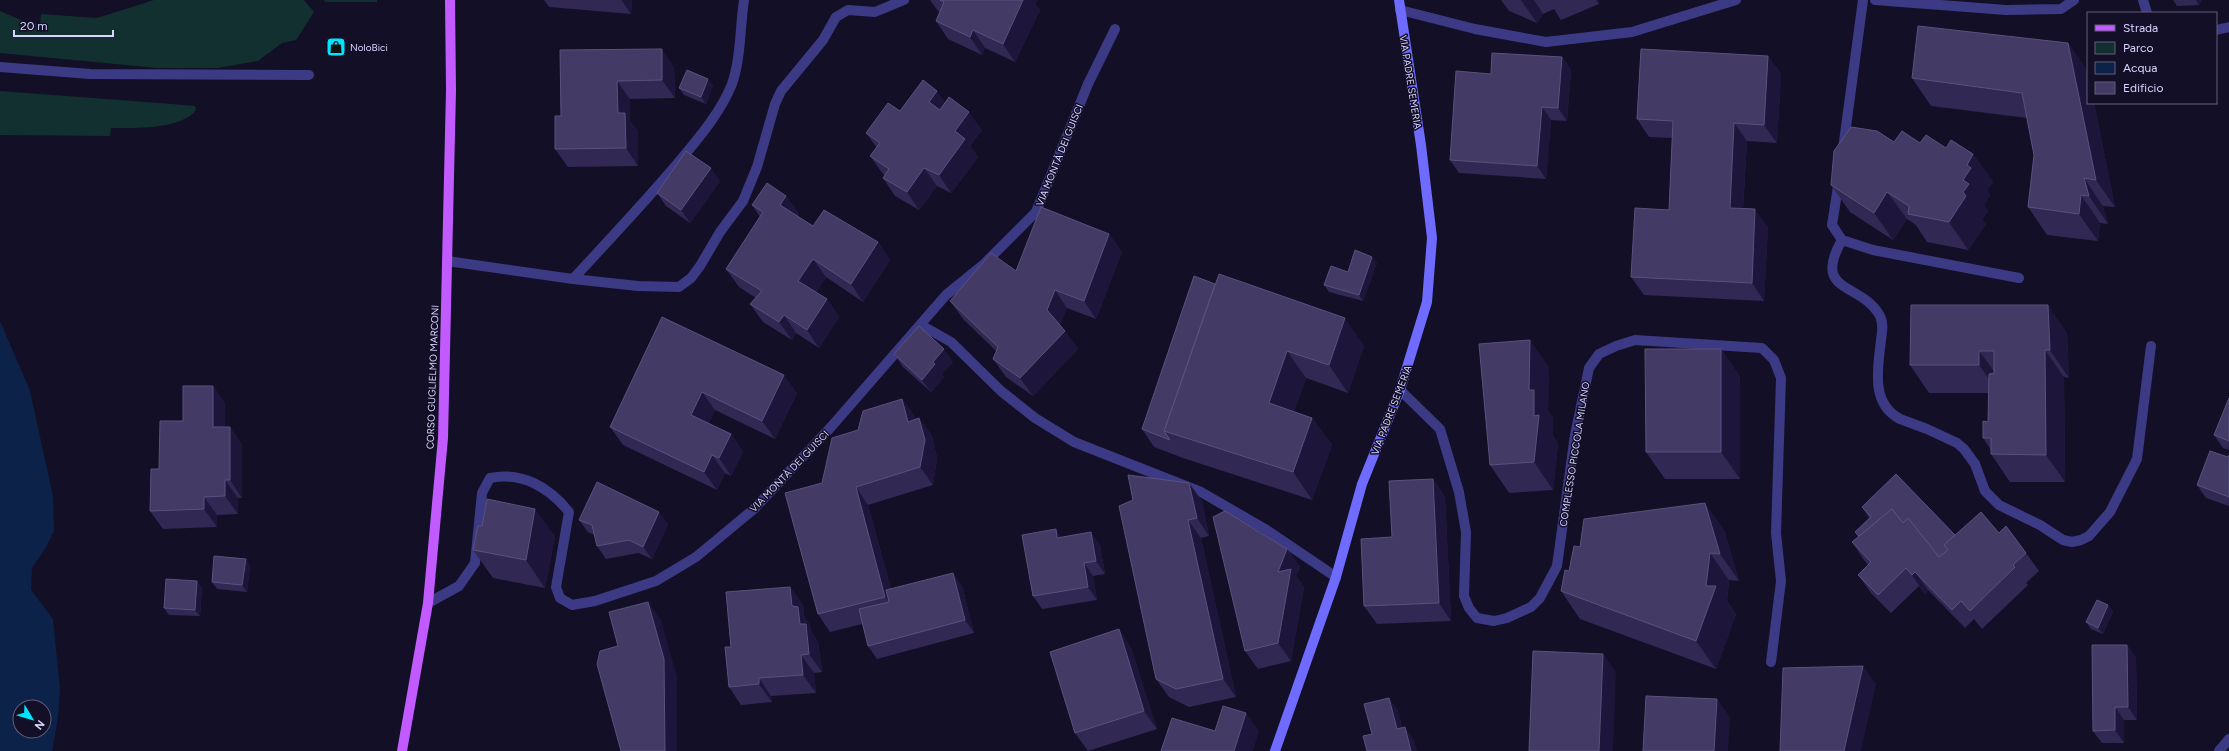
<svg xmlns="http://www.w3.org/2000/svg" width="2229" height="751" viewBox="0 0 2229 751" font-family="Figtree,sans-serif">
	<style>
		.green { fill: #12302f }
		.water { fill: #0c2248; fill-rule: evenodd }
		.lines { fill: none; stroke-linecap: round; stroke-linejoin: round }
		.lane { stroke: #3d3a85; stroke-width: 10 }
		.street { stroke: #3d3a85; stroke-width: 10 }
		.secondary { stroke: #6f6bff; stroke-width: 10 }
		.primary { stroke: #c25bff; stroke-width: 10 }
		.wall { fill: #312854 }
		.shaded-wall { fill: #1d163a }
		.building { fill: #433a66; stroke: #5a527e }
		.labels { text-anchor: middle; stroke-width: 3; stroke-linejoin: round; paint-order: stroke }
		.poi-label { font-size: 10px; fill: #d9d4ff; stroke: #130f26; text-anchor: start }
		.street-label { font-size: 10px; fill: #d9d4ff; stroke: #130f26 }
	</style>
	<rect width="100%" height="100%" fill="#130f26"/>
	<!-- green -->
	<g class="green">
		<polygon points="154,0 304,0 314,12 296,40 282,43 258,61 218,68 157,68 0,53 0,11 26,22 40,24 41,14 97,18"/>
		<polygon points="324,0 377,0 377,2 325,2"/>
		<path d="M0 91 172 104 195 106 196 110C181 130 134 128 111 128L110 136 0 135Z"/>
	</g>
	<!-- water -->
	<path class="water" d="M0 321 30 391 53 496 54 531 45 549 32 568 31 590 53 619 60 689 58 718 52 751H0ZM20 707H44V731H20Z"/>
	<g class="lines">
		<!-- lane -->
		<polyline class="lane" points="0,67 90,74 309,75"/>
		<!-- street -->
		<g class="street">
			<polyline points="1875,0 2006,10 2061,9 2074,0"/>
			<polyline points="2143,0 2147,13"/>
			<polyline points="1400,10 1475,29 1546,42 1632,32 1736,0"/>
			<polyline points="2216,30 2229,27"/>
			<polyline points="1843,149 1863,0"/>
			<polyline points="1839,180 1832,225 1842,240 1873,250 2019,278"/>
			<path d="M1842 240C1811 294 1862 282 1880 316 1884 324 1882 332 1881 340 1878 368 1870 403 1900 419L1927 429 1957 443 1964 449 1975 464 1985 491 1999 505 2040 525 2063 540 2072 542 2081 540 2089 536 2110 512 2137 459 2151 346"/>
			<polyline points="447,261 573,279 638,286 679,287 691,278 700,266 720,232 743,201 757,167 775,104 781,91 823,40 836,17 848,10 875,12 904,0"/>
			<path d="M573 279C608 241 644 203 677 164 697 140 720 114 732 84 741 58 740 27 744 0"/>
			<polyline points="921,325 951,342 1001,391 1035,418 1074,442 1201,492 1265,529 1336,577"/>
			<polyline points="1400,390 1440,429 1459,492 1466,532 1464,596 1469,608 1477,618 1494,621 1507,618 1531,607 1540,598 1557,566 1575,435 1589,368 1599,354 1616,346 1635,340 1762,348 1774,360 1781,378 1776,533 1781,581 1771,662"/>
			<path d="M428 603 459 586 475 563 482 493 490 478C522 471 550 488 569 512L556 587 560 598 572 605 595 601 656 581 696 557 754 509 831 427 946 295 983 265 1036 212 1088 84 1115 29"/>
			<polyline points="2219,751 2229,739"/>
		</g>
		<!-- secondary -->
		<polyline class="secondary" points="1275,751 1336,577 1362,484 1400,390 1427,302 1432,238 1421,145 1399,0"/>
		<!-- primary -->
		<polyline class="primary" points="402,751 428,603 443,438 451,90 450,0"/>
	</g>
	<!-- wall -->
	<g class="wall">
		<polygon points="544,0 632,0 631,14 549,7"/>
		<polygon points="930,0 1037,0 1035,4 1040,10 1015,62 985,48 982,55 948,39 936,21 940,12 938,11"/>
		<polygon points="1501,0 1598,0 1599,4 1561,20 1554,9 1543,14 1537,23 1509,11"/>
		<polygon points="2173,0 2202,0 2199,5 2177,6"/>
		<polygon points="2068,43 2087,71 2088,76 2088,103 2094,103 2115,207 2103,206 2108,224 2100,223 2098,241 2047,235 2028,207 2034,155 2027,118 1931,106 1912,78"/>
		<polygon points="560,50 674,67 675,98 630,99 630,121 638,131 638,166 568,167 555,149 561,116"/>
		<polygon points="1768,56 1781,74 1777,143 1747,141 1743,209 1768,227 1764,301 1644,295 1631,277 1669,210 1672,138 1649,137 1637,119"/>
		<polygon points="1562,57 1571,70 1567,121 1551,120 1546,179 1459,173 1450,160 1491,74"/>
		<polygon points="713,85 706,104 684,95 679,88"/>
		<polygon points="945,103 982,130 970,146 978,157 951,193 937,186 919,210 895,196 883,178 885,175 883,174 870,156 877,148 866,133 900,111"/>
		<polygon points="1894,142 1920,143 1946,148 1973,154 1993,182 1987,190 1990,195 1984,205 1988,211 1982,219 1986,224 1968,250 1927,242 1916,225 1907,219 1893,240 1850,212 1831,185"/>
		<polygon points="720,181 690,223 666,206 657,193"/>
		<polygon points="786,196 799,214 797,216 813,226 878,242 890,260 863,302 826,277 816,292 827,299 839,317 819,348 796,333 792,340 763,322 750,304 756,298 739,287 726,269 760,217 752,205"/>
		<polygon points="1109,234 1122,252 1096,319 1067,308 1060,325 1078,349 1033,396 1006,377 993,359 996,351 963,319 950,301 1016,271"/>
		<polygon points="1377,263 1363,301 1329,292 1324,285 1348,272"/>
		<polygon points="1194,276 1364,346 1348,393 1306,378 1294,412 1312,418 1332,445 1312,500 1183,458 1154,447 1142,429"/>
		<polygon points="662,317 797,393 775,439 715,410 708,424 731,434 743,452 731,476 725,473 717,490 623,445 610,427"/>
		<polygon points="2067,333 2069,378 2064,377 2065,482 2010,482 1991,454 1991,450 1983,438 1988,422 1989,393 1929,393 1910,365"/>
		<polygon points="1721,349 1740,377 1740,479 1665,479 1646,452"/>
		<polygon points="894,354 953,362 942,374 944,377 931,392 903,367"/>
		<polygon points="1549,367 1548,411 1553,418 1553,436 1558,443 1553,490 1509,493 1490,465"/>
		<polygon points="213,386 225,404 225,427 230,427 242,445 242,498 238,498 238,514 217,515 217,527 163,529 150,511 159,469 183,421"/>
		<polygon points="2229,398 2229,450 2223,448 2214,435"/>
		<polygon points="902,399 915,417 915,419 919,418 932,436 937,458 933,485 868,505 891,589 962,586 974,633 877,659 868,646 862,624 830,632 818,614 858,430"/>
		<polygon points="2229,455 2229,506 2206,498 2197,485 2228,457"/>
		<polygon points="1433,479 1445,497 1451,621 1377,624 1364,606 1392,537"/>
		<polygon points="1189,483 1202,501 1209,536 1201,538 1236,697 1189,707 1169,697 1156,679"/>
		<polygon points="1862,507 1955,535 1999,533 2026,553 2039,571 2026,583 2028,585 1982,629 1974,619 1965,628 1928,590 1925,594 1919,586 1891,613 1871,593 1858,575 1868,565 1864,560 1852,542 1858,537 1855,532 1869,518"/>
		<polygon points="579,520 668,524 652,559 638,553 606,559 597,546 594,535 588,532"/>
		<polygon points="482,526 555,536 545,588 493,578 473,550"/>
		<polygon points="1724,530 1739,581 1729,580 1727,601 1736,614 1716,669 1580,619 1561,591 1580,547"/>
		<polygon points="1062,537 1100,545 1105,574 1093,576 1097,600 1042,609 1033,596"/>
		<polygon points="1287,549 1300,567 1296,576 1304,587 1291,661 1258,669 1245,651"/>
		<polygon points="250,566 247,592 217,589 212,582"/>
		<polygon points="202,587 200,616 169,615 164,608"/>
		<polygon points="790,587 803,605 804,616 810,625 811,631 818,642 822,672 814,673 816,693 771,696 772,702 741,705 729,687 731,647"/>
		<polygon points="2108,605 2113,612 2103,634 2091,629 2086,622"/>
		<polygon points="2127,645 2136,658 2137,720 2124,720 2124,743 2102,743 2093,731"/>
		<polygon points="1131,648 1157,729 1088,751 1075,733"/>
	</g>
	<!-- shaded-wall -->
	<g class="shaded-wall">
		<polygon points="622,0 632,0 631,14 622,1"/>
		<polygon points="1023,0 1037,0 1035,4 1040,10 1015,62 1003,44"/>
		<polygon points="1521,0 1534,0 1543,14 1537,23"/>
		<polygon points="1596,0 1598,0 1599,4"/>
		<polygon points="2196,0 2202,0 2199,5"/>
		<polygon points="973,30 985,48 982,55 970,37"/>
		<polygon points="2068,43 2087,71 2088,76 2088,103 2094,103 2115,207 2096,180"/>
		<polygon points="662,49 674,67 675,98 662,80"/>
		<polygon points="1768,56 1781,74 1777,143 1764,125"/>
		<polygon points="1562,57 1571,70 1567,121 1558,108"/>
		<polygon points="708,79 713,85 706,104 701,97"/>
		<polygon points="617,81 630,99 630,121 638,131 638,166 626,148 618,113"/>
		<polygon points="937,91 950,109 942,120 929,102"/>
		<polygon points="1542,107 1551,120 1546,179 1537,166"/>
		<polygon points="969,112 982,130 970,146 978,157 951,193 939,175 955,131"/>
		<polygon points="1734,123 1747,141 1742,226 1730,208"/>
		<polygon points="1973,154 1993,182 1987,190 1990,195 1984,205 1988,211 1982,219 1986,224 1968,250 1949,222 1963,192 1963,180 1967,165"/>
		<polygon points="711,168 720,181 690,223 681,210"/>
		<polygon points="924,168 937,186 919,210 907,192"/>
		<polygon points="2084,178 2103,206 2108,224 2089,196"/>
		<polygon points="1887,192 1907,219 1893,240 1874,213"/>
		<polygon points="2081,195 2100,223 2098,241 2079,214"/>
		<polygon points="786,196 799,214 793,223 780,205"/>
		<polygon points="1755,209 1768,227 1764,301 1752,283"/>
		<polygon points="1109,234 1122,252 1096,319 1084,301"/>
		<polygon points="878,242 890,260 863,302 851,284"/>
		<polygon points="1372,257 1377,263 1363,301 1359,295"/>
		<polygon points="813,259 826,277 811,299 798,281"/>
		<polygon points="1055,290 1067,308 1059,328 1047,310"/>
		<polygon points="827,299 839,317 819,348 807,330"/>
		<polygon points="2048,305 2067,333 2069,378 2050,350"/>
		<polygon points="784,315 796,333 792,340 779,322"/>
		<polygon points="1345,318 1364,346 1348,393 1329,365"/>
		<polygon points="1065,331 1078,349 1033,396 1020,378"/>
		<polygon points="1530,340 1549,367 1548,411 1553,418 1553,436 1558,443 1553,490 1534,462 1529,390"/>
		<polygon points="944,349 953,362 942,374 944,377 931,392 922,380 933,362"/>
		<polygon points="1721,349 1740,377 1740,479 1721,452"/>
		<polygon points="2045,350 2064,377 2065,482 2046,455"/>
		<polygon points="1287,351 1306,378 1288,430 1269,403"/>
		<polygon points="1979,351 1999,378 1999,393 1979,365"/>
		<polygon points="784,375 797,393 775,439 762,421"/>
		<polygon points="213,386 225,404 225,445 213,427"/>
		<polygon points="702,392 715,410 704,433 691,415"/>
		<polygon points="902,399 915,417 921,440 908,422"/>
		<polygon points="919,418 932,436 937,458 933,485 920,467"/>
		<polygon points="1312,418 1332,445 1312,500 1293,472"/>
		<polygon points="230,427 242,445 242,498 230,480"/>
		<polygon points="731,434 743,452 731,476 719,458"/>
		<polygon points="712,455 725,473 717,490 704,472"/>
		<polygon points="1433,479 1445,497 1451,621 1439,603"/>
		<polygon points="225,480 238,498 238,514 225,496"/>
		<polygon points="1189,483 1202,501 1209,536 1197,518"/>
		<polygon points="856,487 868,505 898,615 885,597"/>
		<polygon points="204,497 217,515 217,527 204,509"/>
		<polygon points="1705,503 1724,530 1739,581 1720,554"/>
		<polygon points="535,509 555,536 545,588 526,560"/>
		<polygon points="659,512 668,524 652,559 643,547"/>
		<polygon points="1188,520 1201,538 1236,697 1223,679"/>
		<polygon points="1056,529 1065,542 1057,538"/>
		<polygon points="1091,532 1100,545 1105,574 1096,561"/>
		<polygon points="1287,549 1300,567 1296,576 1304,587 1291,661 1278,643 1278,572"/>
		<polygon points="1710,553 1729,580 1727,601 1736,614 1716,669 1696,641 1706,586"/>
		<polygon points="246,559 250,566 247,592 242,585"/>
		<polygon points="1084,563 1093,576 1097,600 1088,587"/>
		<polygon points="1915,572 1928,590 1925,594 1912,575"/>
		<polygon points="953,573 962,586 974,633 965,620"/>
		<polygon points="197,581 202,587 200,616 195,610"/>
		<polygon points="790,587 803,605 804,616 810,625 811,631 818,642 822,672 809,654 800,624 792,606"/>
		<polygon points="648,602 661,620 677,677 677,751 665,751"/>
		<polygon points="2108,605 2113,612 2103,634 2098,628"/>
		<polygon points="1119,629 1131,648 1157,729 1144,711"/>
		<polygon points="2127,645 2136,658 2137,720 2128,707"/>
		<polygon points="1603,654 1616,672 1613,751 1599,751"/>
		<polygon points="801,655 814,673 816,693 803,675"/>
		<polygon points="1863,666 1876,684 1861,751 1844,751"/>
		<polygon points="759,678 771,696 772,702 759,684"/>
		<polygon points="1389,698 1398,710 1406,741 1397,729"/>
		<polygon points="1717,699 1730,717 1728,751 1714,751"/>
		<polygon points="2115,707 2124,720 2124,743 2115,730"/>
		<polygon points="1246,713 1259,731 1253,751 1234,751"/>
		<polygon points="1405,727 1414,740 1417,751 1411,751"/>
	</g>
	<!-- building -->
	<g class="building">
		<polygon points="940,0 1023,0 1003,44 973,30 970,37 936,21 944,2"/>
		<polygon points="1918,26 2068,43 2096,180 2084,178 2089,196 2081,195 2079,214 2028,207 2034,155 2022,93 1912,78"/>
		<polygon points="662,49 662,80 617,81 618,113 625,113 626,148 555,149 555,116 561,116 560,50"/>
		<polygon points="1641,49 1768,56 1764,125 1734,123 1730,208 1755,209 1752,283 1631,277 1635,208 1669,210 1673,121 1637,119"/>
		<polygon points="1492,53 1562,57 1558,108 1542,107 1537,166 1450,160 1456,71 1491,74"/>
		<polygon points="687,70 708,79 701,97 679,88"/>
		<polygon points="923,80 937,91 929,102 940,110 949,97 969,112 955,131 965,139 939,175 924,168 907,192 883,178 889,169 870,156 880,143 866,133 888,103 900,111"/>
		<polygon points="1851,127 1877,131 1894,142 1902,131 1920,143 1926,135 1946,148 1951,140 1973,154 1967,165 1971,168 1963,180 1969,184 1963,192 1966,196 1949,222 1908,214 1909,206 1887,192 1874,213 1831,185 1834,151"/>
		<polygon points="686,151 711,168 681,210 657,193"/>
		<polygon points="767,183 786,196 780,205 813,226 824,210 878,242 851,284 813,259 798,281 827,299 807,330 784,315 779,322 750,304 762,291 726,269 763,212 752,205"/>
		<polygon points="1041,207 1109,234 1084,301 1055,290 1047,310 1065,331 1020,378 993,359 998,347 950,301 991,253 1016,271"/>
		<polygon points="1355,250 1372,257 1359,295 1324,285 1331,266 1348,272"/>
		<polygon points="1219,274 1345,318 1329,365 1287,351 1269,403 1312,418 1293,472 1164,431"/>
		<polygon points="1194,276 1215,284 1164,431 1170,440 1142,429"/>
		<polygon points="1911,305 2048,305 2050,350 2045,350 2046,455 1991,454 1991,438 1983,438 1983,421 1988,422 1989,374 1994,373 1994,351 1979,351 1979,365 1910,365"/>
		<polygon points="662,317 784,375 762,421 702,392 691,415 731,434 719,458 712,455 704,472 610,427"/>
		<polygon points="919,326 944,349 933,362 935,364 922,380 894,354"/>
		<polygon points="1530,340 1529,390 1534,390 1534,416 1539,415 1534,462 1490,465 1479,344"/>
		<polygon points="1645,349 1721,349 1721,452 1646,452"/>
		<polygon points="183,386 213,386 213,427 230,427 230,480 225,480 225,496 204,497 204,509 150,511 151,469 159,469 160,421 183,421"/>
		<polygon points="2229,398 2229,441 2214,435"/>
		<polygon points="902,399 908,422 919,418 925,440 920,467 856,487 885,597 818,614 785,493 822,483 832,438 858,430 863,411"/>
		<polygon points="2210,451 2228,457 2229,455 2229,497 2197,485"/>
		<polygon points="1896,474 1955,535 1944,545 1948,550 1939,557 1908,518 1903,523 1892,509 1859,536 1855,532 1871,517 1862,507"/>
		<polygon points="1128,475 1189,483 1197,518 1188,520 1223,679 1176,689 1156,679 1119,506 1133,500"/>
		<polygon points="1433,479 1439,603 1364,606 1361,539 1392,537 1389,481"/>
		<polygon points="597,482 659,512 643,547 629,540 597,546 592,525 579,520"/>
		<polygon points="487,499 535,509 526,560 473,550 478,526 482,526"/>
		<polygon points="1705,503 1720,554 1710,553 1706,586 1716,586 1696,641 1561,591 1565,570 1569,571 1574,546 1580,547 1584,519"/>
		<polygon points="1892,509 1903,523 1908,518 1939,557 1948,550 1944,545 1981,512 1999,533 2006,526 2026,553 2013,565 2015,567 1970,611 1961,601 1952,610 1915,572 1912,575 1906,568 1878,595 1858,575 1871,562 1852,542"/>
		<polygon points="1225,511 1287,549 1278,572 1291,569 1278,643 1245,651 1213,517"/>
		<polygon points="1056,529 1057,538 1091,532 1096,561 1084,563 1088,587 1033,596 1022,535"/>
		<polygon points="214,556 246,559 242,585 212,582"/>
		<polygon points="953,573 965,620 868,646 859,609 889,602 886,590"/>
		<polygon points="166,579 197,581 195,610 164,608"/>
		<polygon points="790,587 792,606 798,607 800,624 806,624 809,654 801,655 803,675 759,678 759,684 729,687 725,647 731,647 726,592"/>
		<polygon points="2097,600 2108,605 2098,628 2086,622"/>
		<polygon points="648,602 664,659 665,751 621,751 597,664 600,651 618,646 609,612"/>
		<polygon points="1119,629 1144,711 1075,733 1050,652"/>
		<polygon points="2092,645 2127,645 2128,707 2115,707 2115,730 2093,731"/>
		<polygon points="1533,651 1603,654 1599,751 1529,751"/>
		<polygon points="1863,666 1844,751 1780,751 1783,668"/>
		<polygon points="1646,696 1717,699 1714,751 1643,751"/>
		<polygon points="1389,698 1397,729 1405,727 1411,751 1367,751 1363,736 1372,734 1364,704"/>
		<polygon points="1223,706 1246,713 1234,751 1161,751 1172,718 1215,731"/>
	</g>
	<!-- icons -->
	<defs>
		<g id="shop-square" transform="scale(1)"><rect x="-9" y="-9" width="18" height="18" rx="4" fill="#00e5ff" stroke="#130f26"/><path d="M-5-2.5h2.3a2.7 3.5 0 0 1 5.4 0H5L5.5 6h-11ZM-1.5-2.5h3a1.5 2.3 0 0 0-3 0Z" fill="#111"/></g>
	</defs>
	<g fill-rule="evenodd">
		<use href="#shop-square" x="336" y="47"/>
	</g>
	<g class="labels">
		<!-- poi labels -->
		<g class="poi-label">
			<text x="350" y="51">NoloBici</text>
		</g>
		<!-- street labels -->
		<g class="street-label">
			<text transform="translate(1411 82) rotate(81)" y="4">VIA PADRE SEMERIA</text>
			<text transform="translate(1059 155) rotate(-68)" y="4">VIA MONTÀ DEI GUISCI</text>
			<text transform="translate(432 377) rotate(-88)" y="4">CORSO GUGLIELMO MARCONI</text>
			<text transform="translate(1391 410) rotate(-69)" y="4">VIA PADRE SEMERIA</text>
			<text transform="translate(1574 454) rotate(-81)" y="4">COMPLESSO PICCOLA MILANO</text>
			<text transform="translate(789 471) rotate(-46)" y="4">VIA MONTÀ DEI GUISCI</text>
		</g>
	</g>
	<!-- legend -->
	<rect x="2087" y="12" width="130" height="92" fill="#130f26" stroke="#625e7d"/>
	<rect x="2095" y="25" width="20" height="6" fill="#c25bff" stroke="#625e7d"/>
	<text x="2123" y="32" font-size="12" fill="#d9d4ff">Strada</text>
	<rect x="2095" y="42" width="20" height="12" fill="#12302f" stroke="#625e7d"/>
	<text x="2123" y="52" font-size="12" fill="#d9d4ff">Parco</text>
	<rect x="2095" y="62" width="20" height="12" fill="#0c2248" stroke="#625e7d"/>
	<text x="2123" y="72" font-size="12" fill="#d9d4ff">Acqua</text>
	<rect x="2095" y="82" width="20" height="12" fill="#433a66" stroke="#625e7d"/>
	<text x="2123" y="92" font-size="12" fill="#d9d4ff">Edificio</text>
	<!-- north arrow -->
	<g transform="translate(32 719) rotate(128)"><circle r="19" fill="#130f26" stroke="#625e7d"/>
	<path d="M0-3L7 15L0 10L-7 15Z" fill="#00e5ff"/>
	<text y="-6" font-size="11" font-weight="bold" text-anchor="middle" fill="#d9d4ff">N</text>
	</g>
	<!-- scale -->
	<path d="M14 30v6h99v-6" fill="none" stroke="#d9d4ff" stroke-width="2"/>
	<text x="20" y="30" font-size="12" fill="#d9d4ff" stroke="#130f26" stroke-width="3" paint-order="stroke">20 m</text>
</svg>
